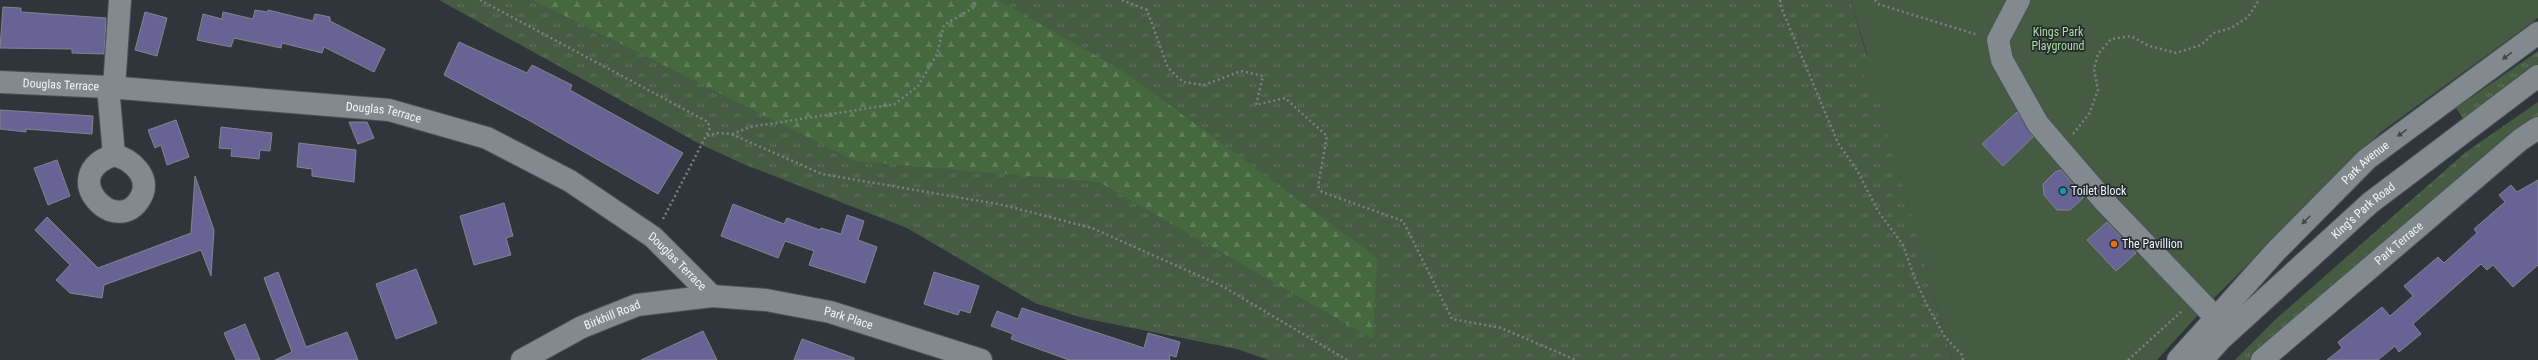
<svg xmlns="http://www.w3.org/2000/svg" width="2538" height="360" viewBox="0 0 2538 360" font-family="'Roboto Condensed',sans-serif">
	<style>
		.grass { fill: url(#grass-tufts) }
		.forest { fill: url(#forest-firs) }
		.park { fill: #465c42 }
		.building { fill: #676495; stroke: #84848d }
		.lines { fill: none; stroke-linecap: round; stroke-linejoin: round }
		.minor-casing { stroke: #4b5156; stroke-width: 24 }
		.path { stroke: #7b8085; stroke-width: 2.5; stroke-dasharray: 2 3; stroke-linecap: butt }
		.minor { stroke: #82898f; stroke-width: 22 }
		.oneway { fill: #41474c }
		.culture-dot { fill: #0f9aa8; stroke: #252b30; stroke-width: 1.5 }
		.food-dot { fill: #e8710a; stroke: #252b30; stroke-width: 1.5 }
		.labels { text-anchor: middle; stroke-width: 3.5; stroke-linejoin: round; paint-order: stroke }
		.park-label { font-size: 12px; fill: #a9df9d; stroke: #252b30 }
		.street-label { font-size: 12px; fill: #f1f5f9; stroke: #252b30 }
		.poi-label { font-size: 12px; fill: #f1f5f9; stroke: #252b30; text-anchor: start }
	</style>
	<defs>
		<pattern id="grass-tufts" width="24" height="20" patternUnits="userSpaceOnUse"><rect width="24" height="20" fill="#465c42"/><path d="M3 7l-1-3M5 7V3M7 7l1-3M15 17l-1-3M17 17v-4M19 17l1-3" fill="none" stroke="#61745e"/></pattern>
		<pattern id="forest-firs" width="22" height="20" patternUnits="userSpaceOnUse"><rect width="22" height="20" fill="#46683f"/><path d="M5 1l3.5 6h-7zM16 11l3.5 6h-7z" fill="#617e5c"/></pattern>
	</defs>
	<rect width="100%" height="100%" fill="#2f353b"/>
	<!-- grass -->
	<g class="grass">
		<polygon points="439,0 1851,0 1952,360 1268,360 1237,349 1083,318 1035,303 907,228 741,163 698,143"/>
		<polygon points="2538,51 2538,78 2469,127 2456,108"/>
		<polygon points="2538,102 2538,126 2262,360 2235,360 2276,319 2466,152"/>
	</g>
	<!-- forest -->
	<polygon class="forest" points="533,0 998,0 1126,73 1377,258 1373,339 1099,182 856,161"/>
	<!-- park -->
	<polygon class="park" points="1851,0 2538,0 2538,18 2381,132 2207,305 2157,360 1952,360 1878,98 1868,88 1862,67 1867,55"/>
	<!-- building -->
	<g class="building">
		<polygon points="3,7 21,8 21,12 106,18 104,54 72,53 72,49 0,48"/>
		<polygon points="255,10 267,12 268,10 313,21 315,14 330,17 330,21 385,49 374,72 324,47 322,53 282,43 281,48 234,38 231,47 197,40 203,14 222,19 223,12 253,19"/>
		<polygon points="145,12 167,18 157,56 135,50"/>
		<polygon points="459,42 527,73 532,65 572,85 570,90 683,153 658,194 532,122 444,75"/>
		<polygon points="0,110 93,116 92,134 26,129 26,132 0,129"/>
		<polygon points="2017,112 2033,137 2003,166 1982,144"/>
		<polygon points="176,120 189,157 167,165 161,145 155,148 148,130"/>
		<polygon points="349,122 367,122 374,138 358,144"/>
		<polygon points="221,127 272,133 270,151 260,150 259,159 231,156 232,149 219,148"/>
		<polygon points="299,143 356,150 354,182 312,176 312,169 297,167"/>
		<polygon points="57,160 70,196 48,205 34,168"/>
		<polygon points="2061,170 2083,196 2083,198 2070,210 2057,210 2044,195 2043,184 2055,172"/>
		<polygon points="195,176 214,230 211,276 201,250 104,285 102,298 70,293 56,280 70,265 35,230 47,217 98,268 191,233"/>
		<polygon points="2538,180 2538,265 2513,287 2493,265 2487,270 2481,264 2413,324 2421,334 2399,352 2395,346 2378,360 2327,360 2342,348 2338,342 2382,307 2390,316 2413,296 2404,286 2438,257 2444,263 2477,233 2474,229 2505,202 2499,195 2511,185 2517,192"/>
		<polygon points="504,203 513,236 506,238 511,255 474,265 460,216"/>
		<polygon points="733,204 784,224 787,218 820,230 821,228 841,234 847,215 864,221 858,240 877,247 865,283 809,265 814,251 785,241 778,258 721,236"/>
		<polygon points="2107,222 2136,253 2116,271 2087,240"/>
		<polygon points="416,269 437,323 396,339 376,284"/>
		<polygon points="278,272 306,347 347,332 358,360 275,360 292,352 264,278"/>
		<polygon points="934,272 979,286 970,313 960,310 958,315 924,304"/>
		<polygon points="1022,308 1144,348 1148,333 1180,342 1176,357 1169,355 1170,360 1069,360 1011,339 1013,334 991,326 997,311 1018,319"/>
		<polygon points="245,324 260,360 236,360 224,333"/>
		<polygon points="703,331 717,360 641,360"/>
		<polygon points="802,339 854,358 854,360 794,360"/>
	</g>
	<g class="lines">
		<!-- minor casing -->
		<g class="minor-casing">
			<g id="minor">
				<path id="s1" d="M2019 0 1998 40 2002 60 2038 124 2106 203 2216 318 2276 251 2367 159 2538 33"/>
				<path id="s2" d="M0 82 108 87 389 110 487 138 570 181 653 237 712 296"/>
				<path d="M108 87 114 155C54 175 118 241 141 197 152 177 131 159 114 155"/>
				<polyline points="114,87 120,0"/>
				<path id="s3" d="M522 360 582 327 637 305 712 296 766 300 830 312 981 360"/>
				<polyline points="2178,360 2216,318 2226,328"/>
				<path id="s4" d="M2202 360 2220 340 2370 203 2538 76"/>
				<path id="s5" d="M2262 360 2520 140 2538 128"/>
			</g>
		</g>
		<!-- path -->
		<g class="path">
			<polyline points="480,0 708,122 710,128 706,136 718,133 731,134 822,174 1003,205 1092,228 1222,286 1347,360"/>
			<polyline points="1122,0 1147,10 1168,68 1183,82 1204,85 1241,71 1263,76 1256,105 1285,98 1327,136 1318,186 1322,192 1403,221 1452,319 1501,328 1576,360"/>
			<polyline points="1780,0 1781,7 1838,143 1857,170 1878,211 1903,245 1915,279 1927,305 1945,337 1962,355 1963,360"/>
			<polyline points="1875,0 1878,4 1978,35"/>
			<polyline points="732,134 750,127 895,104 918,86 937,54 944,25 973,8 977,0"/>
			<polyline points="2073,134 2089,114 2098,90 2094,69 2098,54 2111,39 2131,36 2149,46 2176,53 2201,45 2214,33 2231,28 2248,17 2259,0"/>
			<polyline points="663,219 706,136"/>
			<polyline points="2128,360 2182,311"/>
		</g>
		<!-- minor -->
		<use href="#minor" class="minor"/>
	</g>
	<!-- one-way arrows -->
	<defs><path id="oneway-solid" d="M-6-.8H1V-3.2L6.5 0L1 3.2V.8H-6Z"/></defs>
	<g class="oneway">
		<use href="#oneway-solid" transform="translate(2507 56) rotate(144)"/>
		<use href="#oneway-solid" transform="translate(2402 133) rotate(144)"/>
		<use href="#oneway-solid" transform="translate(2306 220) rotate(135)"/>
	</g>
	<!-- markers -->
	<circle class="culture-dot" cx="2063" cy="191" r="4"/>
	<circle class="food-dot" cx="2114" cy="244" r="4"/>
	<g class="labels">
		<!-- park labels -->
		<g class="park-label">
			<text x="2058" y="36">Kings Park<tspan x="2058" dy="14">Playground</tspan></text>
		</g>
		<!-- street labels -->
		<g class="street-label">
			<text dy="4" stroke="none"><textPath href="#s2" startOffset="61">Douglas Terrace</textPath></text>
			<text dy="4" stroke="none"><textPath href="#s2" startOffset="385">Douglas Terrace</textPath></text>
			<text dy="4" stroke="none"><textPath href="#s1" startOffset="618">Park Avenue</textPath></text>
			<text dy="4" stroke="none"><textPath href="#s4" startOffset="220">King's Park Road</textPath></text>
			<text dy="4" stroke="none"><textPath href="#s5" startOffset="180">Park Terrace</textPath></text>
			<text dy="4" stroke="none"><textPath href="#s2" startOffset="720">Douglas Terrace</textPath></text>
			<text dy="4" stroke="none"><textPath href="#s3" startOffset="101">Birkhill Road</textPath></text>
			<text dy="4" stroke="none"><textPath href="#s3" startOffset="342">Park Place</textPath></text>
		</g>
		<!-- poi labels -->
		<g class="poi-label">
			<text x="2071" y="195">Toilet Block</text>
			<text x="2122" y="248">The Pavillion</text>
		</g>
	</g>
</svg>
